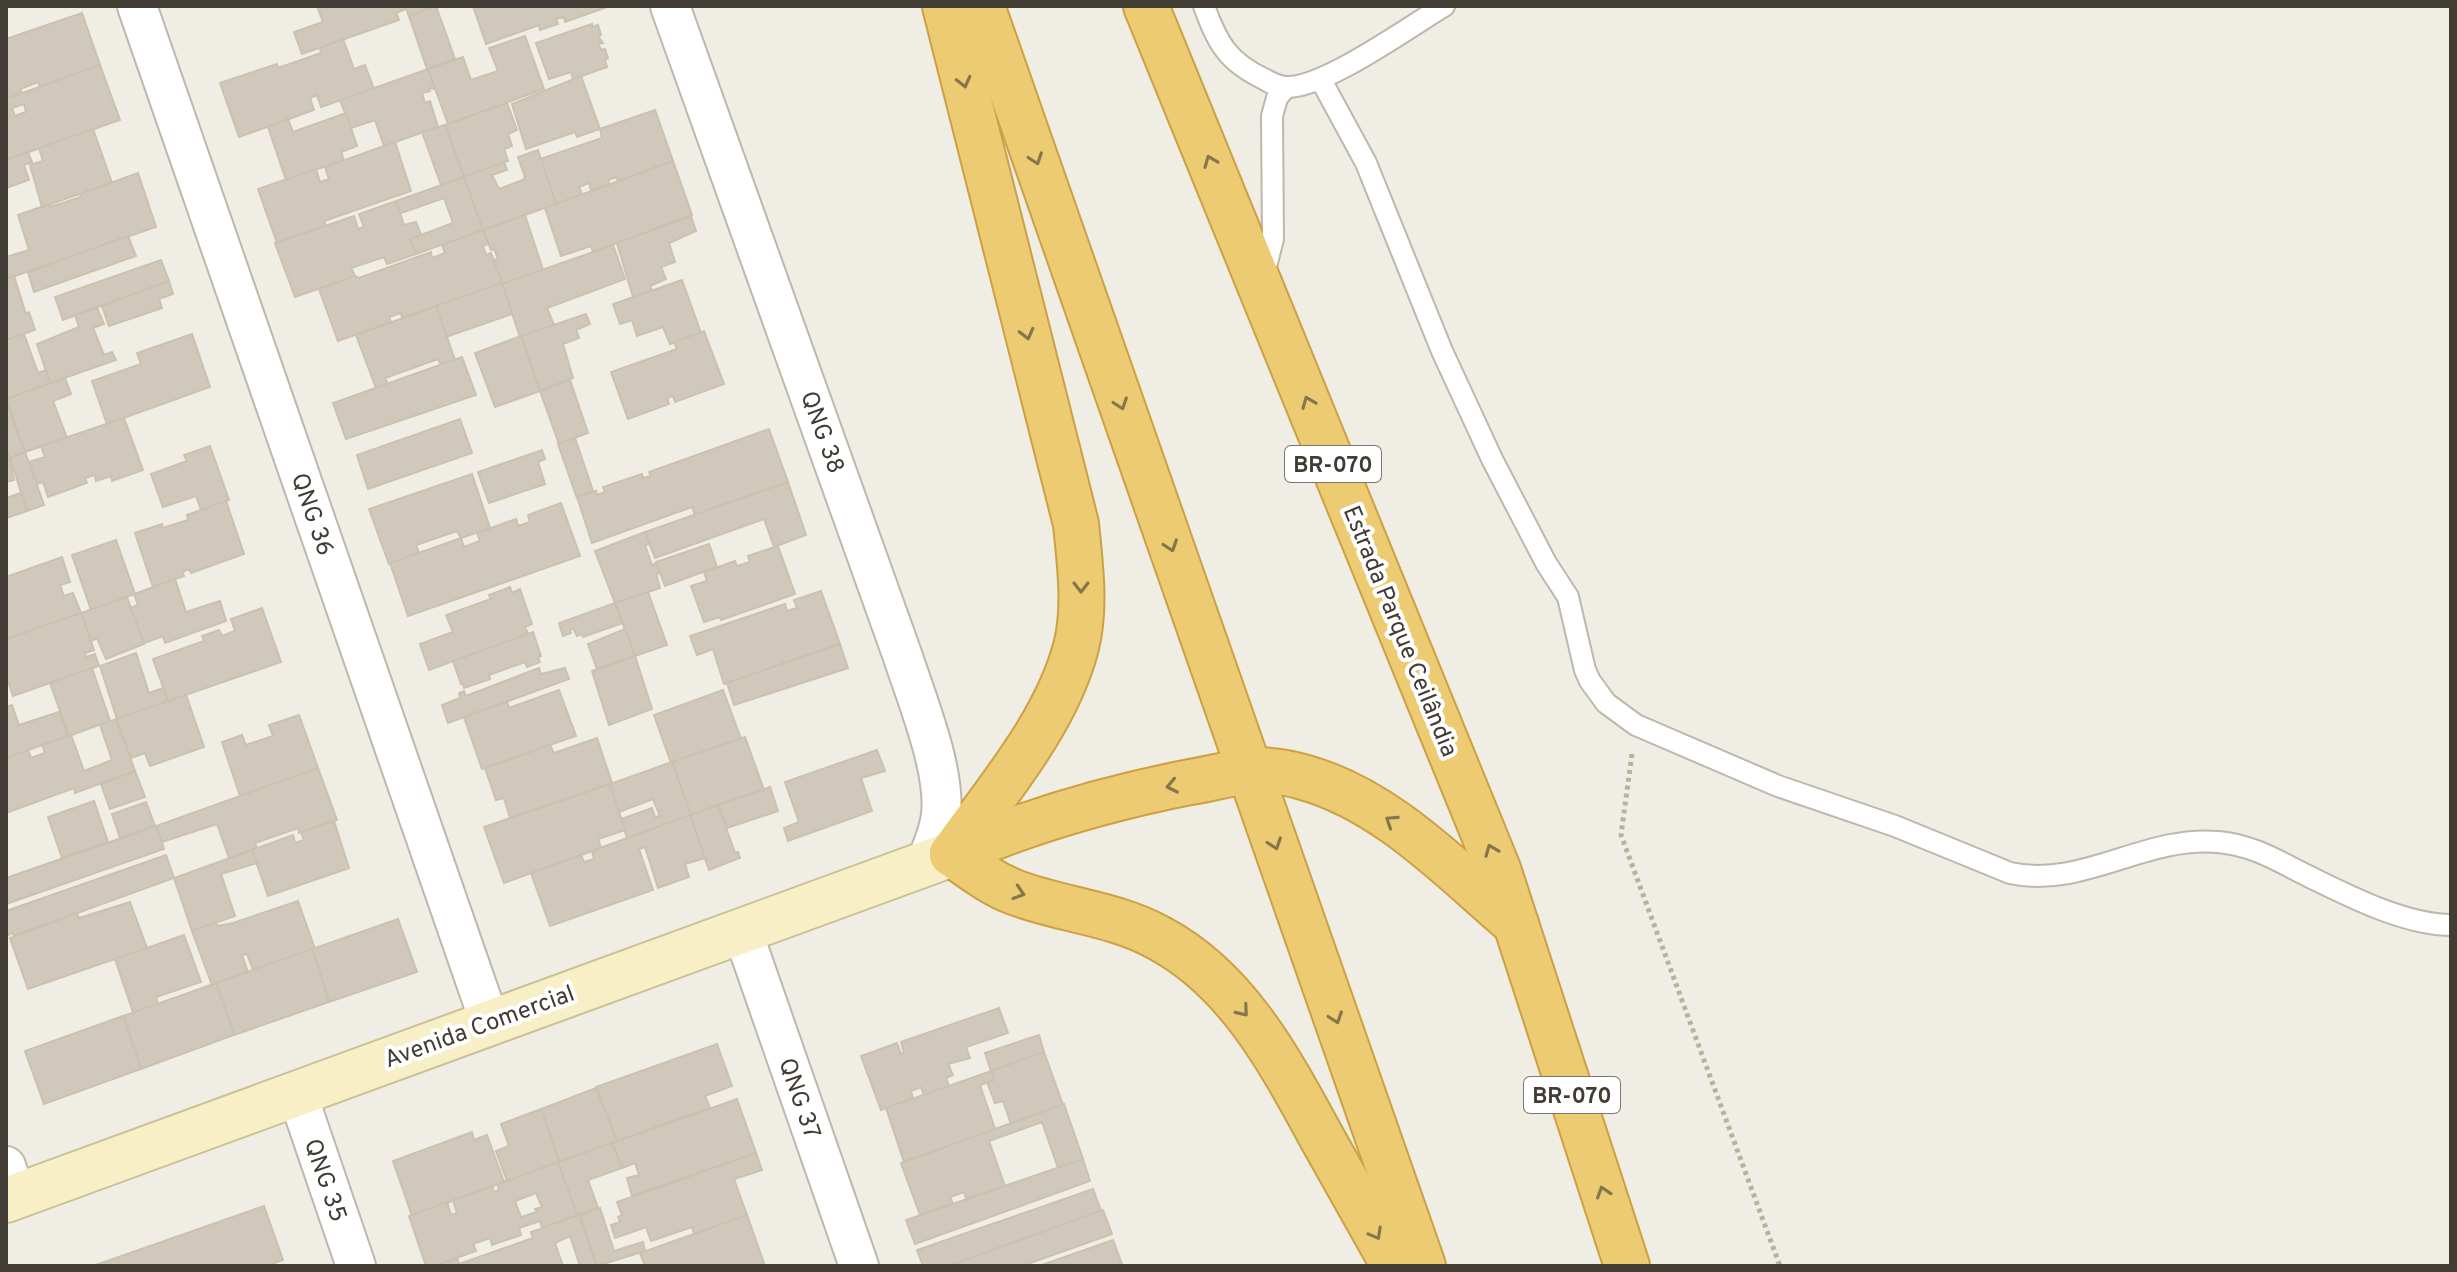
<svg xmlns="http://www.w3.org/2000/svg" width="2457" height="1272" viewBox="0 0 2457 1272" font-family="Overpass,sans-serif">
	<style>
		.building { fill: #d0c9bb; stroke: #cac1af; stroke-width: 2; fill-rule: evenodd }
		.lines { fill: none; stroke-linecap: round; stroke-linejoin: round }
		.lane-casing { stroke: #bdb8ab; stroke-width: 24 }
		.street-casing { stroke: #bdb8ab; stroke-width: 42 }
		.secondary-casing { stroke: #cbc198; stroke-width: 48 }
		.highway-casing { stroke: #cba144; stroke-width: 48 }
		.path { stroke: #bab19b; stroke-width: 5; stroke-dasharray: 4 4; stroke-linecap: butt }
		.lane { stroke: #fff; stroke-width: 20 }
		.street { stroke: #fff; stroke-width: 38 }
		.secondary { stroke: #f8efc6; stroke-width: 44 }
		.highway { stroke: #edcb72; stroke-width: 44 }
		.oneway { stroke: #86764d }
		.labels { text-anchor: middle; stroke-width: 8; stroke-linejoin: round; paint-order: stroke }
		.shield { fill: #fff; stroke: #7a7772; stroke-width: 2 }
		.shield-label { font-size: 22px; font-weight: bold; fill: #413d35 }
		.street-label { font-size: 24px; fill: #413d35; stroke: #fff }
	</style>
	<rect width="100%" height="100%" fill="#f0ede4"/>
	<!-- building -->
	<g class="building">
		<polygon points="317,6 405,6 406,9 396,13 399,20 302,54 294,32 323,22"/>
		<polygon points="405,6 437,6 409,16"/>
		<polygon points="436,6 455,59 427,69 409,16"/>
		<polygon points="473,6 610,6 565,22 564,17 556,19 558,24 540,30 539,25 486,44"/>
		<polygon points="82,13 100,65 40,87 38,82 20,89 22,93 6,99 6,39"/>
		<polygon points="592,24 592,27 598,25 601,35 598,36 603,43 598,44 601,50 605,49 608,58 605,60 607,67 573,79 571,72 549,79 536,43"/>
		<polygon points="525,36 544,89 448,124 428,69 463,57 471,80 498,71 489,48"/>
		<polygon points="343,39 354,69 365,65 374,89 321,107 317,95 310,98 314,110 239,137 220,83 277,64 278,68 321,53 320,48"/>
		<path d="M100 65 120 120 6 160V99ZM24 104 26 112 15 116 12 108Z"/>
		<polygon points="428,69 435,89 429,88 430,91 422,93 425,103 430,101 438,127 384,146 375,120 351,128 340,100"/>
		<polygon points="581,76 600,129 577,137 575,132 526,149 512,104"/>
		<polygon points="507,103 517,130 508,134 512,146 504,149 508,161 464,177 445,125"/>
		<polygon points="655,110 673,161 618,181 616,177 608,180 609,184 591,191 589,183 579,187 582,194 556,204 540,159 602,138 600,129"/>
		<polygon points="346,113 357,146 341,152 344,160 286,180 268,127 288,119 293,132"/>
		<polygon points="445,125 464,177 441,185 422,132"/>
		<polygon points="93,129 112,183 42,207 30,165 43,161 39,148"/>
		<polygon points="395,142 411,191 324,221 326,226 277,243 258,189 316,169 320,182 329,179 325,167"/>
		<polygon points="538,150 556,204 483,230 464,177 504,162 507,170 492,175 499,189 523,180 525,177 518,157"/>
		<polygon points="28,152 32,162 24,165 29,180 6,188 6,160"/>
		<polygon points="673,161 692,215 593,252 591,246 561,256 545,208"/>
		<polygon points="138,173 156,227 6,279 6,257 29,250 18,215 50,204 50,207 81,197 80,194"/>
		<polygon points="464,177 483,230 416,254 410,239 453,223 444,198 401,213 396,201"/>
		<polygon points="396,201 404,225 416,222 421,235 410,239 416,254 387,264 384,257 351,268 355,276 295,297 275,243 354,216 358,229 364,227 359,214"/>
		<polygon points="525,215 543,270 502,284 494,260 498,259 494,249 491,250 483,230"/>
		<polygon points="691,216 696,231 669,243 675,262 661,267 666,279 650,286 652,291 633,297 617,243"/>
		<polygon points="483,230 488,244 483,246 486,255 491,253 502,283 402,318 401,313 389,317 391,322 338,341 319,289 355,276 359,278 431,252 432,258 445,253 442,245"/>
		<polygon points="128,236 136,256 34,292 28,272"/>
		<polygon points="613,245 625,279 547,308 554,325 520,337 502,284"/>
		<polygon points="161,260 169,281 63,320 55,297"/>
		<polygon points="14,276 26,314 29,312 35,330 6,340 6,279"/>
		<polygon points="682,280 701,333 670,344 663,327 637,336 632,320 620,324 613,304"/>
		<polygon points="169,281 173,294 159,299 162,308 109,326 102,306"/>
		<polygon points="502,283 512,314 446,337 436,306"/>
		<polygon points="436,306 455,360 441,365 438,359 385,378 388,384 376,388 356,335"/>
		<polygon points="97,308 104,324 93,328 104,355 112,352 116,360 50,383 37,344 79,327 75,315"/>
		<polygon points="586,314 590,324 576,330 579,338 563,344 573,378 540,391 521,336"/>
		<polygon points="704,331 724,384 675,402 673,396 667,398 669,404 628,419 611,372 677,349 674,342"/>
		<polygon points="24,334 38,373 46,370 50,383 6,399 6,340"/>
		<polygon points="192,334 210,387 107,424 92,381 141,364 137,353"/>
		<polygon points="521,336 540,391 495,407 475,353"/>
		<polygon points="462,357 476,395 346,439 333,403"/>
		<polygon points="65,378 71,394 53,401 67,438 25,452 6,399"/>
		<polygon points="570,380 588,433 559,444 540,391"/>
		<polygon points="6,401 25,452 10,458 6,451"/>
		<polygon points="124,418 143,470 112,481 111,476 96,481 95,475 85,478 87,483 48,497 43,482 37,484 29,462 45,457 41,446"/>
		<polygon points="460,419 472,453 368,489 357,455"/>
		<polygon points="769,429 788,482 695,515 692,507 592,543 577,497 596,491 597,495 605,492 603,487 642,474 643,478 651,476 649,472"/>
		<polygon points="575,438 593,491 577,498 558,444"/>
		<polygon points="210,446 229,500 201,510 196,496 163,507 151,474 187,461 184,455"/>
		<polygon points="542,450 545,459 538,462 545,484 489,503 478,472"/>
		<polygon points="25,452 44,505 27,511 10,458"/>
		<polygon points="9,458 14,480 6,482 6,459"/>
		<polygon points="472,474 490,528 461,538 457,531 416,545 419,553 389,564 369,509"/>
		<polygon points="788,482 806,535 774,547 764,519 655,558 645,532"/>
		<polygon points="21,493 27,511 6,518 6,498"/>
		<polygon points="226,501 244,554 191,573 189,569 182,572 184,576 153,587 135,533 162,524 163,528 188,520 187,515"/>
		<polygon points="561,503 580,556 408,616 390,563 461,538 464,547 480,541 477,533 516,519 518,526 530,522 528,515"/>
		<polygon points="645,532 650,544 645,545 652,565 657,563 660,573 656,574 660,588 615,603 595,551"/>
		<polygon points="116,540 135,594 91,610 72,555"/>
		<polygon points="709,544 717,567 665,586 656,562"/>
		<polygon points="778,546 795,594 721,620 720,617 704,622 691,586 707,581 704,572 735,561 737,566 750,562 748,556"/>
		<polygon points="62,557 70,582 60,585 64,596 73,593 81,613 6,639 6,577"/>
		<polygon points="175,579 186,612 220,601 226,621 165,643 163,636 142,644 130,608 138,605 134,594"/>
		<polygon points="510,587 512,593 520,589 532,624 525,627 528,634 429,670 420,644 453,632 446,615 491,599 489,595"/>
		<polygon points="821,591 840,644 724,684 713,649 697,655 690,636 785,604 787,611 797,608 794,600"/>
		<polygon points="648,592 667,645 635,656 615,603"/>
		<polygon points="127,597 144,644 106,659 97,638 91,641 81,613"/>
		<polygon points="615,603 623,623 583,637 582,634 577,636 573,628 570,630 571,633 563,636 559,623"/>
		<polygon points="262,608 281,662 168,701 153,659 204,641 202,636 219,630 222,636 235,631 231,619"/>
		<polygon points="81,613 94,650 85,653 86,657 95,654 99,666 13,696 6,675 6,639"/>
		<polygon points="625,629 635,656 597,669 588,644"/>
		<polygon points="533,632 541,656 538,657 540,662 527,667 525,662 489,675 490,679 464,688 463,684 461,684 453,661"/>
		<polygon points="840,644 848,668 734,705 727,683"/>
		<polygon points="136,653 149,693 163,688 168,701 117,719 100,666"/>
		<polygon points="635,656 652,709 609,725 592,671"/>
		<polygon points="92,668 110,721 69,736 50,683"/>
		<polygon points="539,668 541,674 565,668 569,679 448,723 442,705 460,698 459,693 464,691 466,696"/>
		<polygon points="559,690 576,736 482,769 464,717 507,702 509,708"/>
		<polygon points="723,690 741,739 671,763 654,715"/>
		<polygon points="186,695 204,747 150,766 145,753 131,758 116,719"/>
		<polygon points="12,705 19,725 59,712 68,736 6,758 6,707"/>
		<polygon points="299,715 318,768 240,796 222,742 242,735 246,745 273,736 269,725"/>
		<polygon points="116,719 135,771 75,793 74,788 6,813 6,758 28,750 31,758 45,753 42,745 71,735 84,771 112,760 100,725"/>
		<polygon points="745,737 764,790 691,815 672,762"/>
		<polygon points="597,738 612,783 510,818 504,798 496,800 485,768 550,745 554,753"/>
		<polygon points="877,750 885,771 861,778 872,811 788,841 784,828 799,822 785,782"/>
		<polygon points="672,762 691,815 627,838 621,819 652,808 655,817 660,816 653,799 619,812 610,784"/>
		<polygon points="318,768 337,820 299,833 298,828 255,843 257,848 229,858 217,824 162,842 156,826"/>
		<polygon points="135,771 145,797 110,809 101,784"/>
		<polygon points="610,784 625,830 598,839 601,848 504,883 484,827"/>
		<polygon points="770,787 778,811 727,828 718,805"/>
		<polygon points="94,801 108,842 62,858 48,817"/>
		<polygon points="146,802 155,826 120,838 112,814"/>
		<polygon points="718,805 735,853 738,852 740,858 709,870 690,815"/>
		<polygon points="690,815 705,858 685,864 689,877 658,888 645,847 639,849 653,890 550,926 531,873 581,855 584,862 594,859 592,851"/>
		<polygon points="334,821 349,868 268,896 252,850 293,835 295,843 304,840 301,832"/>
		<polygon points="156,826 164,849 6,904 6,878"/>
		<polygon points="252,850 257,863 221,874 235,916 192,931 174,878"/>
		<polygon points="166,855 174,878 14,936 13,933 6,936 6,911"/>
		<polygon points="298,901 315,949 253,970 247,954 242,955 248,972 212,985 192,931 215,923 218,926 233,923"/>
		<polygon points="130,902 147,948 28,989 10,938 77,913 79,918"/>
		<polygon points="398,919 417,972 329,1002 312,949"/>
		<polygon points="184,935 201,982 156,997 158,1004 133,1012 115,959"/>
		<polygon points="312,949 329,1002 234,1035 216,983"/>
		<polygon points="216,983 234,1035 141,1069 123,1016"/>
		<polygon points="999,1008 1008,1033 966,1047 970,1058 948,1064 953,1075 946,1078 949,1086 924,1095 921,1087 911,1091 913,1098 881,1110 861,1056 897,1043 901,1054 904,1053 901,1042"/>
		<polygon points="123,1016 141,1069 44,1104 25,1051"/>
		<polygon points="1039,1035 1044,1052 991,1071 985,1053"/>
		<polygon points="717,1044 732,1086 705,1096 710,1108 617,1141 596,1087"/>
		<polygon points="1044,1052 1063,1105 1011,1124 1003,1101 995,1103 987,1082 994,1080 991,1071"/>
		<polygon points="991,1071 994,1080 980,1085 995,1129 904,1162 886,1108"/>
		<polygon points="596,1088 617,1141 559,1162 541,1109"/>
		<polygon points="737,1099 756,1153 632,1196 627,1178 639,1175 635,1163 622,1168 612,1143"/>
		<polygon points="1064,1104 1083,1159 1058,1168 1042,1122 989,1141 1005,1186 966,1199 964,1192 950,1197 953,1204 920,1215 901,1163"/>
		<polygon points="541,1109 559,1162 507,1181 496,1151 509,1146 501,1124"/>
		<polygon points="472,1132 474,1140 487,1135 504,1182 412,1216 393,1161"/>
		<polygon points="612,1143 622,1168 588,1180 598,1208 577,1215 558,1162"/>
		<polygon points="756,1153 762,1170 734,1179 747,1215 694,1234 692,1227 651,1241 646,1227 615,1238 611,1225 620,1222 618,1217 622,1215 617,1202"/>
		<polygon points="1083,1159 1090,1181 915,1244 906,1220"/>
		<path d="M558 1162 577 1215 542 1228 540 1221 519 1228 521 1235 492 1245 490 1238 473 1244 476 1251 434 1266H426L409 1216 447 1202 451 1215 457 1213 453 1200 492 1186 494 1192 499 1190 498 1184ZM536 1193 542 1207 535 1209 537 1212 521 1217 515 1201Z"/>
		<polygon points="1093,1189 1101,1211 948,1266 923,1266 917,1250"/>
		<polygon points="264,1206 283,1260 266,1266 93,1266"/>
		<polygon points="600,1208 614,1251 643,1242 645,1251 597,1266 579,1215"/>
		<polygon points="1103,1210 1112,1234 1109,1235 1022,1266 948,1266"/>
		<polygon points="579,1215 597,1266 580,1266 570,1236 555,1243 563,1266 434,1266 457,1258 459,1264 533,1238 531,1232"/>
		<polygon points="747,1215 764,1263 755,1266 645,1266 640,1253"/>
		<polygon points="1113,1240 1122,1264 1115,1266 1039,1266"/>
	</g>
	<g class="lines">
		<!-- lane casing -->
		<g class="lane-casing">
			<g id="lane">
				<path d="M1204 6C1217 43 1228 62 1264 79 1271 83 1278 87 1287 87 1324 88 1409 27 1444 6"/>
				<path d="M1321 80 1366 163 1442 351 1492 459 1546 563 1568 597 1585 670 1590 681 1606 703 1636 725 1778 786 1895 826 2010 873C2083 889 2145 835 2218 842 2253 845 2278 861 2308 876 2349 896 2405 925 2451 925"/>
				<polyline points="1263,278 1273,239 1272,116 1277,98 1286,87"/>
			</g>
		</g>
		<!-- street casing -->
		<g class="street-casing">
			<g id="street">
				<polyline points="137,6 490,1023"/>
				<path d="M670 6 903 657C917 700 946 770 941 815 939 832 932 847 926 863"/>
				<polyline points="742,930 859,1266"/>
				<polyline points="297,1093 356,1266"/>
				<polyline points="6,1166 16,1196"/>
			</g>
		</g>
		<!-- secondary casing -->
		<g class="secondary-casing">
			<polyline id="secondary" points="6,1200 952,854"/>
		</g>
		<!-- highway casing -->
		<g class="highway-casing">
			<g id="highway">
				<path d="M945 6 1076 524C1080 564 1086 608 1076 647 1056 723 997 791 952 854"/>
				<polyline points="982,6 1423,1266"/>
				<polyline points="1146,6 1498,869 1627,1266"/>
				<path d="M952 854C972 868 991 883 1014 892 1061 910 1114 913 1159 938 1238 980 1281 1063 1322 1138 1346 1181 1370 1223 1394 1266"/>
				<path d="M952 854C1029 821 1109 798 1190 782 1209 779 1230 773 1249 771 1267 769 1286 772 1303 777 1387 800 1452 870 1516 924"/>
			</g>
		</g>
		<!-- path -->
		<polyline class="path" points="1632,754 1621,835 1780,1266"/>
		<!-- lane -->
		<use href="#lane" class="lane"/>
		<!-- street -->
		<use href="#street" class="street"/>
		<!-- secondary -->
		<use href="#secondary" class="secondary"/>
		<!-- highway -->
		<use href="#highway" class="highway"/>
	</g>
	<!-- one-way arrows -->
	<defs><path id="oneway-chevron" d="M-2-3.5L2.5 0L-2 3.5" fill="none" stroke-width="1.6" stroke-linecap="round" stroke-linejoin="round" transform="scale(2)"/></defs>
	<g class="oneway">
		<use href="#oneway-chevron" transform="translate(964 82) rotate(76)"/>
		<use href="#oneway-chevron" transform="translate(1036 159) rotate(71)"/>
		<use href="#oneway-chevron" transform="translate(1210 161) rotate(-112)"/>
		<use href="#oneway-chevron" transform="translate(1027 334) rotate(76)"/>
		<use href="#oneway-chevron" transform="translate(1308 402) rotate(-112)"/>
		<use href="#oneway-chevron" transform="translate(1121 404) rotate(71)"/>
		<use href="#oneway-chevron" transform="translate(1171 546) rotate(71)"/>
		<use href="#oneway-chevron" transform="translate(1081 587) rotate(90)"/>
		<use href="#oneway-chevron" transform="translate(1172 786) rotate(168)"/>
		<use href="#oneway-chevron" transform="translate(1391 821) rotate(-147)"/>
		<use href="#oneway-chevron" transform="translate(1275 844) rotate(71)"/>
		<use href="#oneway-chevron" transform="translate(1491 850) rotate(-112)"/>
		<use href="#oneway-chevron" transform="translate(1019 893) rotate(18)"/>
		<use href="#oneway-chevron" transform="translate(1243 1011) rotate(50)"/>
		<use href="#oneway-chevron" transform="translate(1336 1018) rotate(71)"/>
		<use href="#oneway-chevron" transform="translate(1603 1192) rotate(-108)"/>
		<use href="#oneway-chevron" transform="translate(1376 1234) rotate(61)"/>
	</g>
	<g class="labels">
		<!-- shield labels -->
		<g class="shield">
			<rect x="1285" y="446" width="96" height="36" rx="6"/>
			<rect x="1524" y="1077" width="96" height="36" rx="6"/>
		</g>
		<g class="shield-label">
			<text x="1333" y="472">BR-070</text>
			<text x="1572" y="1103">BR-070</text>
		</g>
		<!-- street labels -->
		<g class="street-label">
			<text transform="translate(823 432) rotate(70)" y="8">QNG 38</text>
			<text transform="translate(313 514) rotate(71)" y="8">QNG 36</text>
			<text transform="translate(1401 631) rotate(68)" y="8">Estrada Parque Ceilândia</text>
			<text transform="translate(479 1026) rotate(-20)" y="8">Avenida Comercial</text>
			<text transform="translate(800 1098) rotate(71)" y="8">QNG 37</text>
			<text transform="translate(326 1180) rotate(71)" y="8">QNG 35</text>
		</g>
	</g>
	<!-- border -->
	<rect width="2457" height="1272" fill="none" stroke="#413d35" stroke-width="16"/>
</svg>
